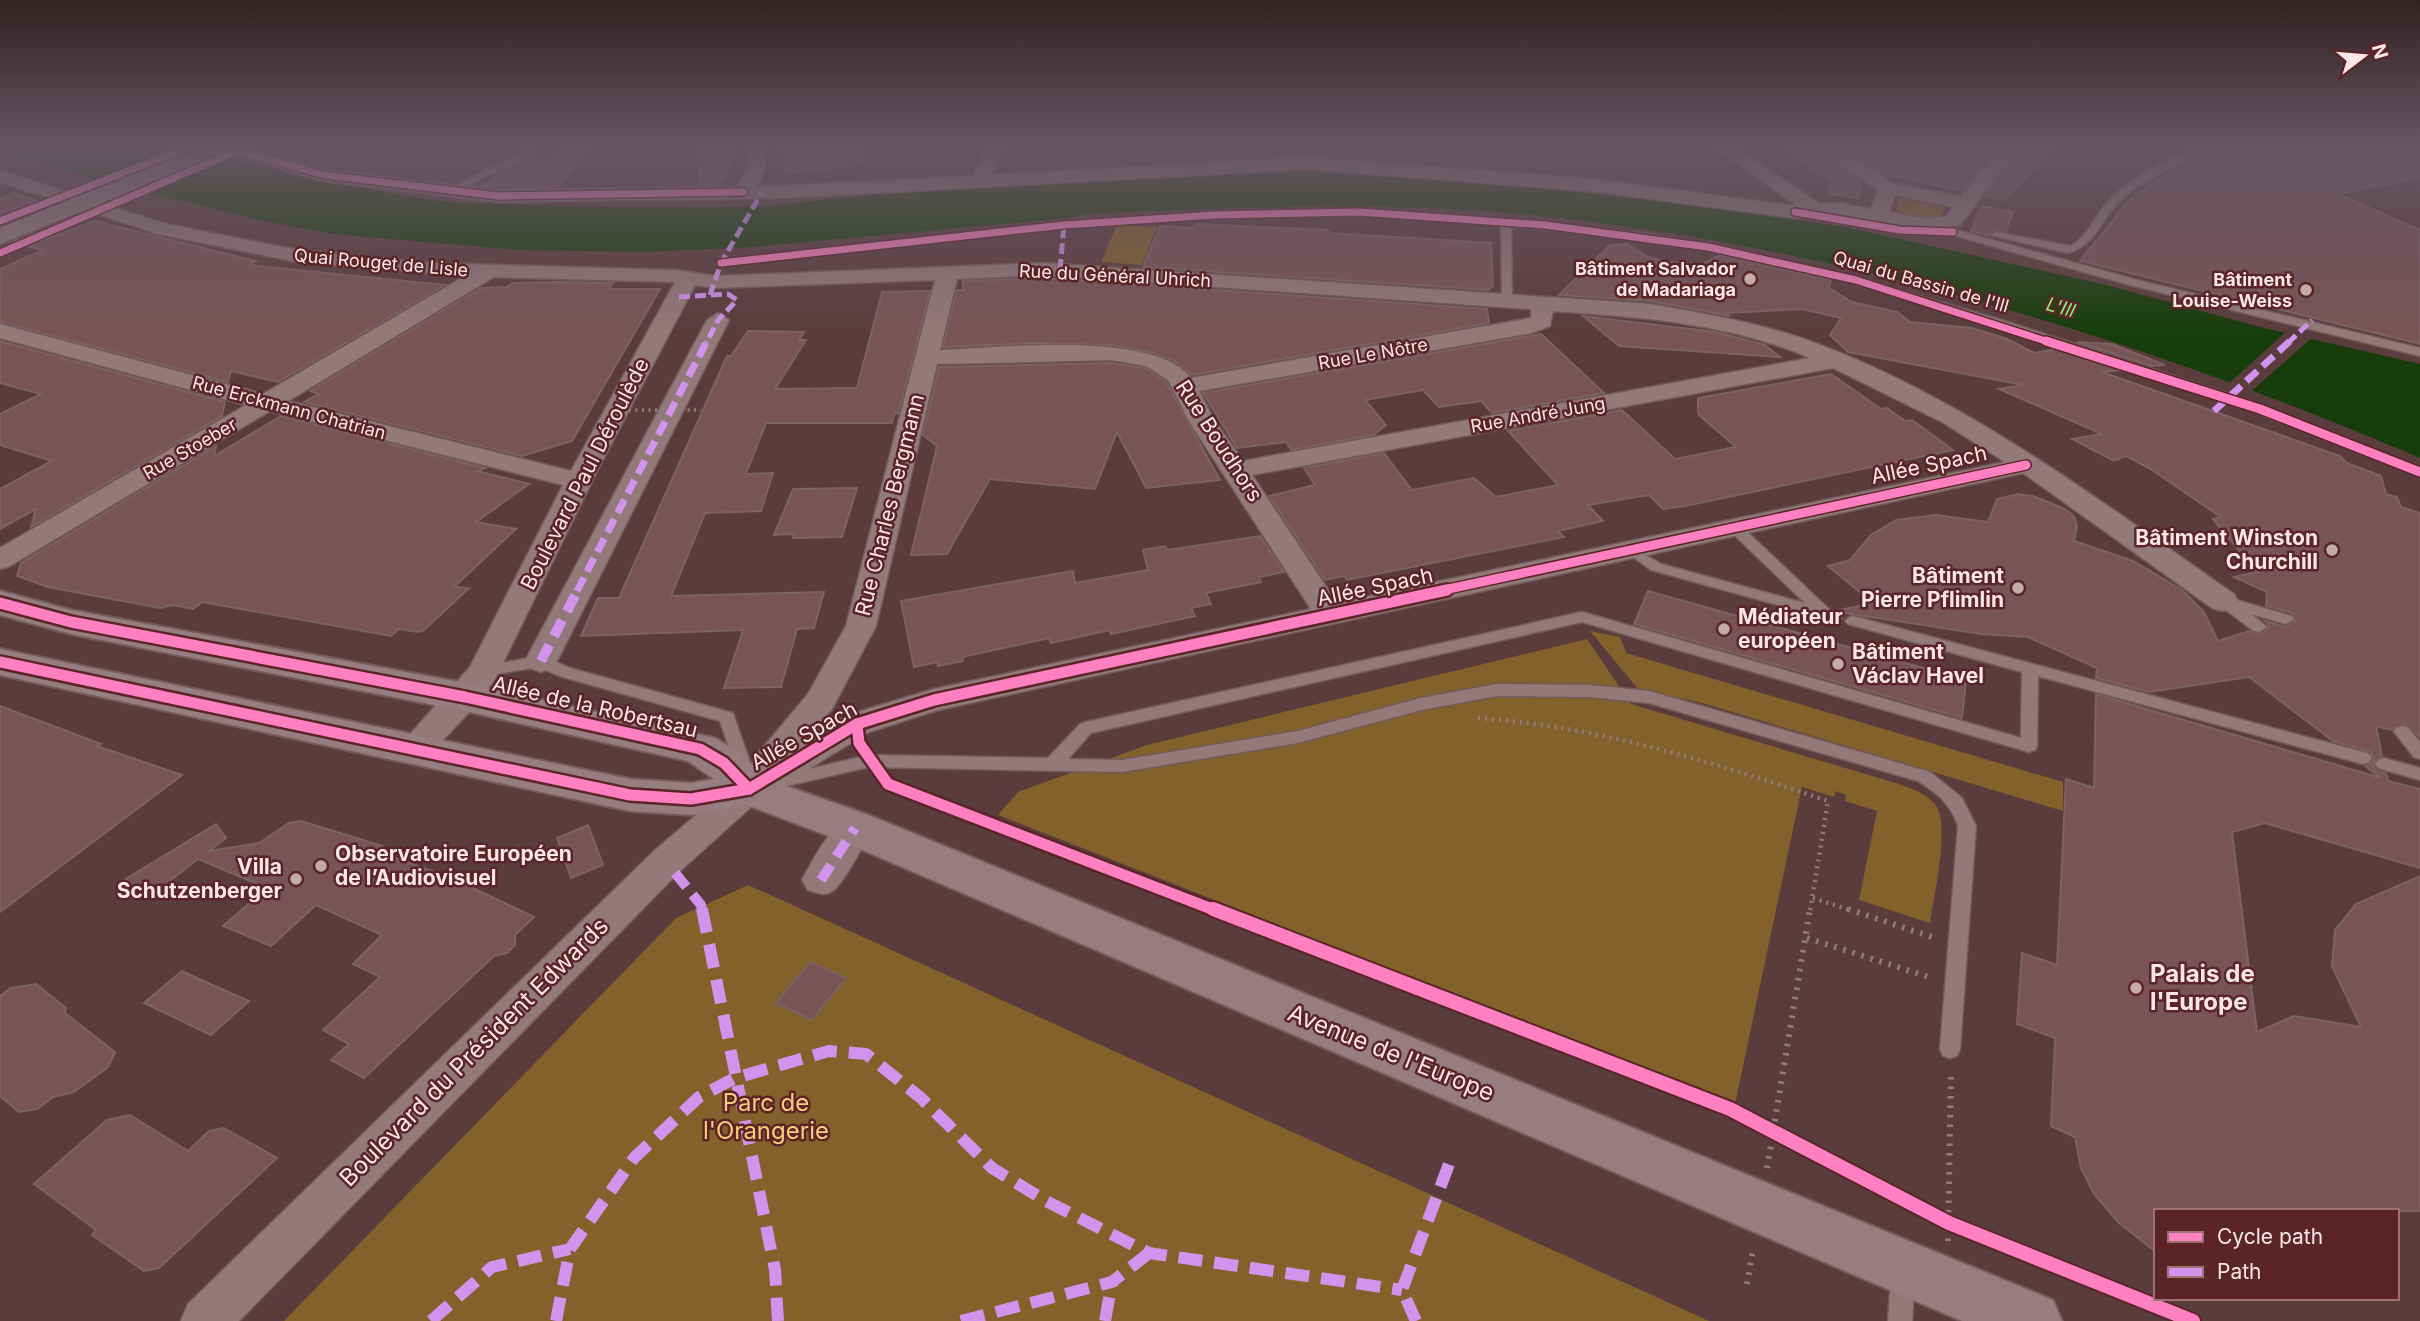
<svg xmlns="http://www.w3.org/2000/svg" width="2420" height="1321" viewBox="0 0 2420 1321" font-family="Inter,sans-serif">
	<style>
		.green { fill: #83612a }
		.water { fill: #183d0c }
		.pier { fill: #5a3c3d }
		.building { fill: #785457; stroke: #7c6263; stroke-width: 2 }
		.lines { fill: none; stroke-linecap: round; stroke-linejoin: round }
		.service-casing { stroke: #735b5c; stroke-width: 3 }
		.minor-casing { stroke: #735b5c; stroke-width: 3 }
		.secondary-casing { stroke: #735b5c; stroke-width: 4 }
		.path-far2 { stroke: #917c7c; stroke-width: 2.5; stroke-dasharray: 1 3.5; stroke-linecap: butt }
		.path-far1 { stroke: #917c7c; stroke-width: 4.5; stroke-dasharray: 2 5; stroke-linecap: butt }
		.path { stroke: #917c7c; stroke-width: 6; stroke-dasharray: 2.5 7; stroke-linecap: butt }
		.service { fill: #937a7a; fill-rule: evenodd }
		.minor { fill: #937a7a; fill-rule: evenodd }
		.secondary { fill: #967d80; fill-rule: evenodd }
		.path-bridge { stroke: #917c7c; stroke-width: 3.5; stroke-dasharray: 2 4.5; stroke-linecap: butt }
		.quiet-far3 { stroke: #d193ec; stroke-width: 5; stroke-dasharray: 11 5; stroke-linecap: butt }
		.quiet-far2 { stroke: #d193ec; stroke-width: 7; stroke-dasharray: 15 7; stroke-linecap: butt }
		.quiet-far1 { stroke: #d193ec; stroke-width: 10; stroke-dasharray: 18 10; stroke-linecap: butt }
		.quiet { stroke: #d193ec; stroke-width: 12; stroke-dasharray: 24 12; stroke-linecap: butt }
		.cycleway-far3-casing { stroke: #5b2426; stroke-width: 10 }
		.cycleway-far2-casing { stroke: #5b2426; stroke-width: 12 }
		.cycleway-far1-casing { stroke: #5b2426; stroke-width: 16 }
		.cycleway-casing { stroke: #5b2426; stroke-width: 18 }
		.cycleway-far3 { stroke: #ff80c0; stroke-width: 7 }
		.cycleway-far2 { stroke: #ff80c0; stroke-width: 9 }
		.cycleway-far1 { stroke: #ff80c0; stroke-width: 11 }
		.cycleway { stroke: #ff80c0; stroke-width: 14 }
		.poi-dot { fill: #c4abab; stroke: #5b2426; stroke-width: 2.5 }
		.labels { text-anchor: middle; stroke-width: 5; stroke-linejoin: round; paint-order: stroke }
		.far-street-label { font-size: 18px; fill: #fde7e6; stroke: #5b2426 }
		.far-poi-label { font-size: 18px; font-weight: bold; fill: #fde7e6; stroke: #5b2426; text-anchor: end }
		.far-water-label { font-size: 19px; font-style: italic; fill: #87ee73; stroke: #5b2426 }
		.street-label { font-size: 21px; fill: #fde7e6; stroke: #5b2426 }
		.poi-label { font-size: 21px; font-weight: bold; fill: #fde7e6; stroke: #5b2426; text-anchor: end }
		.near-poi-label { font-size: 24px; font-weight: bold; fill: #fde7e6; stroke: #5b2426; text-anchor: start }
		.near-street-label { font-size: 24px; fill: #fde7e6; stroke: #5b2426 }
		.near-park-label { font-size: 24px; fill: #facb7a; stroke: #5b2426 }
	</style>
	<rect width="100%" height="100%" fill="#5a3c3d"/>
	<!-- green -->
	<g class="green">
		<path d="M1898 198 1945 207 1941 217C1926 221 1909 219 1896 209Z"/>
		<polygon points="1117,225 1157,227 1142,265 1101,262"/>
		<polygon points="1590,631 1620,637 1626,653 2063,782 2063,811 1702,703 1638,689"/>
		<path d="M1587 639 1631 704 1899 784C1912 789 1929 794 1937 807 1949 829 1934 896 1930 923L1859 900 1877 811 1845 801 1846 795 1836 791 1834 797 1802 787 1735 1104 998 815 1018 792 1147 745Z"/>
		<polygon points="748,885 1709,1321 284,1321 676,918"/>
	</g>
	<!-- water -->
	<path class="water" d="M1 148H193L302 178 446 202 592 207H758L869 195 1129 178 1274 170 1363 171 1638 198 1846 227 2107 285 2264 328 2420 364V458C2143 339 1833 245 1532 215 1384 200 1233 208 1084 214L1071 218 752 247 643 252 518 250 333 234 259 220 98 181Z"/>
	<!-- pier -->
	<g class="pier">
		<polygon points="179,148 205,148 232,156 140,195 93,183"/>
		<polygon points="2288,330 2314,336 2248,394 2226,386"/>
	</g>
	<!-- building -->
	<g class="building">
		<polygon points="562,148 595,148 557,187 483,186 500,173 530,160 550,160"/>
		<polygon points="697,148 739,148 718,185 700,185"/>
		<polygon points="779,148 862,148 863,164 786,174"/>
		<polygon points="1779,148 1814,148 1862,182 1858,198 1828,193 1832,181"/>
		<polygon points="1842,148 1998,148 1963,191 1883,174"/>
		<polygon points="2028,148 2054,148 2005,200 1985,196 2011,162"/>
		<polygon points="2220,148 2420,148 2420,178 2338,194 2420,230 2420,344 2080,261 2127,203 2147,187 2189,161"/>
		<polygon points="15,193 37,201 38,210 0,225 0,199"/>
		<polygon points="1982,206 2013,212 2006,231 1995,230 1989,236 1971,231"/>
		<polygon points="95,221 256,261 250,265 445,285 278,382 231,371 228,382 0,322 0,269 43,250 12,242 40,231 40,241"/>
		<polygon points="1195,224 1326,230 1331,233 1491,243 1493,286 1488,290 1143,267 1160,226 1193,228"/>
		<polygon points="1627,244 1648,257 1666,262 1702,264 1721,255 1831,280 1829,288 1852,302 1897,312 1910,322 1972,328 2007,339 2034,353 2057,349 2122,370 2102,372 2340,456 2347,463 2381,476 2386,494 2397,497 2401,507 2420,513 2420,737 2403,724 2392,730 2376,726 2382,756 2372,764 2377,771 2386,773 2388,781 2420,789 2420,868 2265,823 2232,832 2257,1032 2294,1016 2361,1027 2332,966 2335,930 2356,904 2420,876 2420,1211 2156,1211 2156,1252 2119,1223 2094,1194 2081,1168 2075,1137 2051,1126 2055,1038 2017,1024 2022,953 2057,965 2066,779 2094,788 2096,694 2381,778 2365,766 2374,760 2371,752 2333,741 2249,677 2149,692 2096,678 2097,668 2028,637 1981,634 1845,613 1840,610 1873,603 1828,566 1850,560 1871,535 1896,520 1936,515 1988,522 1997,499 2018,494 2033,496 2063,508 2074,516 2077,526 2074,541 2133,561 2182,590 2204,612 2218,641 2249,631 2260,634 2270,627 2265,621 2285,627 2295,621 2292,613 2266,606 2267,592 2234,577 2257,572 2213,519 2221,517 2149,468 2126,456 2114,461 2072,439 2102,434 1999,389 2024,385 1848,352 1830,335 1841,318 1802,309 1726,313 1730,316 1650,301 1559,295 1610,245"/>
		<polygon points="1044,278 1487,309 1489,323 1192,375 1173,360 1145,351 1111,345 1035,343 943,347 957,290 963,290 963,281"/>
		<polygon points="554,282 613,283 609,289 660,289 572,441 522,456 304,402 319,394 310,391 481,288 507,287 512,283"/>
		<polygon points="930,291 898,414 895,412 892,423 766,423 746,474 773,473 761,511 705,513 671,596 824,592 814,628 797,629 781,687 724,688 743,630 581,636 598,598 619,598 727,356 731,356 748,331 804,332 799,340 806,340 775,389 857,388 882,292"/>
		<polygon points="1583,316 1716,332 1765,345 1780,357 1619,346"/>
		<polygon points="1541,334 1604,393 1492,413 1481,401 1439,407 1423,390 1365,400 1386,425 1373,435 1291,450 1286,442 1237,448 1203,393"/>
		<polygon points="0,341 225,402 222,416 31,527 36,509 0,529 0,489 52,461 0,445 0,414 41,394 0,383"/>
		<polygon points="2077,342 2112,344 2165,365 2152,366"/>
		<polygon points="1112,363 1145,368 1166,382 1220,480 1146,488 1117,432 1095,489 990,479 947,554 911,555 937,446 923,435 939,367"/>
		<polygon points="1831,374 1881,409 1887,408 1905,421 1912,420 1953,450 1685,506 1663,509 1649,495 1588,505 1603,521 1558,531 1564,537 1347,580 1344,576 1325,580 1269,496 1315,485 1304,468 1384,453 1412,490 1474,478 1496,497 1558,485 1508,431 1622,410 1675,459 1736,447 1698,414 1698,398"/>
		<polygon points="281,416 485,468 477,471 529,484 476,522 516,529 454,587 469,588 424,630 418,632 399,629 391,636 202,602 193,609 173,605 160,608 48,587 17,576 21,563 216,446 214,456"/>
		<polygon points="857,488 842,537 793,538 795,534 774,535 793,489"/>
		<polygon points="1260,536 1284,572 1259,577 1261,582 1206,593 1211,604 1191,608 1195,616 1111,634 1110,630 1051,643 1049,638 962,657 963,661 938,666 937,662 914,667 901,601 1073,571 1075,583 1148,570 1143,550 1165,546 1167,550"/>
		<polygon points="1648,591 1966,680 1962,718 1634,624"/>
		<polygon points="0,706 101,744 97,746 182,775 0,912"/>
		<polygon points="301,821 382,846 376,851 454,879 534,917 515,935 515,945 507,953 494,956 364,1078 331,1060 349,1044 323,1030 380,977 353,964 382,935 316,905 271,946 223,926 267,888 198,859 171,880 167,891 161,896 154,897 119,883 216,824 226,838 209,851 259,843 289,823"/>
		<polygon points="588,825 603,865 571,878 557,838"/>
		<polygon points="810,962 846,978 812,1020 776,1003"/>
		<polygon points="182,971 210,984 249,1001 211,1035 144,1003"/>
		<polygon points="36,984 66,1008 65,1013 115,1052 108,1067 74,1092 53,1097 37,1109 19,1112 0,1096 0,996 11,988"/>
		<polygon points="130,1115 188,1151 209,1131 224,1128 277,1158 159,1268 144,1271 92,1235 96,1230 34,1184 107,1120"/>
	</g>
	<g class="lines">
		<!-- service casing -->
		<g class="service-casing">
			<g id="service">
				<path d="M529 148H539L525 160 487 175 458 194 450 192C473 171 505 166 529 148Z"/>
				<path d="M2193 148H2204C2180 167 2148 176 2124 197 2102 215 2097 246 2067 253L1991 235 1996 232 2071 246C2089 236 2095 214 2109 200 2133 177 2164 162 2193 148Z"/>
				<polygon points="1506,220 1648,234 1718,246 1861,279 1998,319 2238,397 2420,467 2420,476 2229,402 1990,324 1854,283 1718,252 1648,240 1511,226 1512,301 1502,303 1501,223"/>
				<polygon points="1953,229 2137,280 2420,348 2420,356 2130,285 1949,234 1949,230"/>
				<polygon points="1735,524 1740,525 1830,610 1841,613 1844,616 1841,619 1836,621 1651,570 1625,551 1632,547 1661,564 1805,603 1730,531 1728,528 1730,525"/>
				<polygon points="2223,596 2291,616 2294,619 2286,624 2251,614 2267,627 2259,632 2254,631 2226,610 2224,606 2218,604 2216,601 2218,598"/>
				<path d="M1582 612 2021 738 2022 672 1848 624 1845 621 1848 618 1853 616 2363 752 2369 754 2372 758 2369 762 2363 764 2038 676 2037 746 2035 750 2029 752 1582 622 1091 733 1068 759 1122 760 1298 731 1421 698 1497 684 1589 685 1649 691 1930 772 1962 798 1976 826 1960 1049 1957 1056 1950 1058 1943 1056 1940 1049 1958 826C1951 804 1937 793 1918 781L1649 703 1589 697 1497 696 1421 710 1298 743 1122 772 869 767 774 789 768 788 765 783 768 778 774 777 869 755 1048 758 1080 724 1086 722Z"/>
				<polygon points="541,656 570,668 733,713 753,771 750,775 738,775 720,721 559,676 539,667 484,676 476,671 484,666"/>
				<polygon points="2402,726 2408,728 2420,742 2420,759 2414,757 2394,732 2396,728"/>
				<polygon points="2384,758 2420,768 2420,780 2378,768 2375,764 2378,760"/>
				<polygon points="1903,1265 1911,1269 1915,1277 1912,1321 1888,1321 1891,1277 1895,1269"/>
			</g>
		</g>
		<!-- minor casing -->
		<g class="minor-casing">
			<g id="minor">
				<path d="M219 148H248L325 170 498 190 737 187 748 167 746 148H764L766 167 756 187 972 176 987 148H1005L992 175 1306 157 1591 179 1797 206 1716 148H1737L1820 204 1841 203 1871 209 1878 190 1816 148H1837L1894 184 1961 197 1997 152 2003 148H2025L2009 160 1960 225 1928 231 1841 215 1795 218 1591 191 1306 169 782 198 498 202 324 181 222 152ZM1894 195 1953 207 1947 216 1928 219 1890 212Z"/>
				<path d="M0 170 162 223 298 250 427 263 676 270 715 276 1044 263 1650 304C1706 314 1762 323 1815 343 1968 400 2101 502 2234 594L2238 601 2234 608 2223 611 2212 608 2023 473 938 710 869 732 761 798 679 872 239 1321H181L188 1304 653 852 737 780 752 771 750 766 755 757 808 694 846 626 935 280 715 288 695 285 599 467 495 679 476 705 425 759 413 762 401 759 396 750 470 667 563 485 270 411 10 566 0 569V548L246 405 0 338V324L263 394 465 276 298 262 158 234 0 182ZM1044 275 1531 309V318L1191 378C1155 330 998 348 940 350L957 279ZM494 277 675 282 571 471 288 401ZM1553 311C1640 317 1729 323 1810 358L1243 461 1214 420 1199 391 1532 333 1550 326ZM1112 360 1146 366 1168 380 1189 421 1311 609 934 689 845 716 809 737 832 709 876 626 937 364ZM1833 368 1944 423 2005 462 1337 603 1252 475Z"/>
				<polygon points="718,313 729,320 557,661 552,668 541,672 530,668 525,661 707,320"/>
				<path d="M855 814 868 818 873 828C866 841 844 882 834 890 826 897 816 893 808 890L802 880C814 858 832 822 855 814Z"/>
			</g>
		</g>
		<!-- secondary casing -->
		<g class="secondary-casing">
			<g id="secondary">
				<polygon points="198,148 228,148 225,153 0,244 0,228"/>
				<polygon points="0,591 71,610 465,683 715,738 739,752 764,778 871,816 2053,1300 2062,1321 1962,1321 839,840 747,805 691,815 630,811 0,675 0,649 630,779 691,783 714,779 688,761 465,711 71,634 0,615"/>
			</g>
		</g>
		<!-- path-far2 -->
		<path class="path-far2" d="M781 254C1017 230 1251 207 1488 221"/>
		<!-- path-far1 -->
		<g class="path-far1">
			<path d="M1478 718C1600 727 1713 762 1828 801L1810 911"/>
			<polyline points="1813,898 1853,911"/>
		</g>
		<!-- path -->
		<g class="path">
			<polyline points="1848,909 1935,938"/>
			<polyline points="1807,938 1932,978"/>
			<polyline points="1767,1168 1810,909"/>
			<polyline points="1948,1241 1951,1071"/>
			<polyline points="1747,1284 1753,1249"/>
		</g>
		<!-- service -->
		<use href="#service" class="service"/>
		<!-- minor -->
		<use href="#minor" class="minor"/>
		<!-- secondary -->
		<use href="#secondary" class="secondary"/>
		<!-- path-bridge -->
		<polyline class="path-bridge" points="616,410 701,410"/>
		<!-- quiet-far3 -->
		<g class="quiet-far3">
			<polyline points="1060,270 1064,225 1069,223"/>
			<polyline points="710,295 721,263 762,192"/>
			<polyline points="679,297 728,294 737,300 718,320 706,343"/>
			<polyline points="2288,343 2312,320"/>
		</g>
		<!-- quiet-far2 -->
		<g class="quiet-far2">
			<polyline points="2214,411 2290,341"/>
			<polyline points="577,591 707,341"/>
		</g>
		<!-- quiet-far1 -->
		<g class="quiet-far1">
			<polyline points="541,661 578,590"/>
			<polyline points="675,873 701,905 702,911"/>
			<polyline points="821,880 855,828"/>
		</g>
		<!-- quiet -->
		<g class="quiet">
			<polyline points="702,909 775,1270 778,1321"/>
			<polyline points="431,1321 492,1267 570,1249"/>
			<polyline points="556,1321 570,1249 634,1158 699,1097 735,1078 829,1051 866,1054 921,1098 992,1168 1046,1201 1149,1253 1402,1290"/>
			<polyline points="961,1321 1112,1282 1149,1253"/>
			<polyline points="1105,1321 1112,1282"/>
			<polyline points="1416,1321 1402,1290 1452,1156"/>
		</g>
		<!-- cycleway-far3 casing -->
		<g class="cycleway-far3-casing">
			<g id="cycleway-far3">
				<polyline points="228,148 324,175 498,196 744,192"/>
				<polyline points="1795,212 1900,230 1953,232"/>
				<polyline points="0,221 187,148"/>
				<polyline points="0,253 241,149"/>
				<polyline points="721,263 1064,225 1214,215 1360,212 1545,225 1708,247 1856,280 2052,343"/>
			</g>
		</g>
		<!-- cycleway-far2 casing -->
		<g class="cycleway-far2-casing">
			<g id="cycleway-far2">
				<polyline points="2046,341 2260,409 2420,472"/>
				<polyline points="1439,591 2026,465"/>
			</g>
		</g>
		<!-- cycleway-far1 casing -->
		<g class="cycleway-far1-casing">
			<g id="cycleway-far1">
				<polyline points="0,603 71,622 465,697 700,749 724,763 749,789"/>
				<polyline points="0,662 630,795 691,799 749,789 857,724 934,700 1447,590"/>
				<polyline points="857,724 859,743 888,784 1217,911"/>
			</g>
		</g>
		<!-- cycleway casing -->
		<g class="cycleway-casing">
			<polyline id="cycleway" points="1213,909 1730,1109 1949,1223 2193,1321"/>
		</g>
		<!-- cycleway-far3 -->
		<use href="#cycleway-far3" class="cycleway-far3"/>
		<!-- cycleway-far2 -->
		<use href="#cycleway-far2" class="cycleway-far2"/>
		<!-- cycleway-far1 -->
		<use href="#cycleway-far1" class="cycleway-far1"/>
		<!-- cycleway -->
		<use href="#cycleway" class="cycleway"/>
	</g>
	<!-- sky -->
	<linearGradient id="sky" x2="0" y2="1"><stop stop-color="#322122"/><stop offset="0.44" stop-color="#655662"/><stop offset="1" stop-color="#655662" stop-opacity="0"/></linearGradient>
	<rect width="2420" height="333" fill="url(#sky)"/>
	<!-- markers -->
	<g class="poi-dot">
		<circle cx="1750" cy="279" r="7"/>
		<circle cx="2306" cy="290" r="7"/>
		<circle cx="2332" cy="550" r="7"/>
		<circle cx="2018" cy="588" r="7"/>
		<circle cx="1724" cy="629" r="7"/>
		<circle cx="1838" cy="664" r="7"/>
		<circle cx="321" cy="866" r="7"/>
		<circle cx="296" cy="879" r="7"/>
		<circle cx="2136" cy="988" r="7"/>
	</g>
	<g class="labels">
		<!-- far-street labels -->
		<g class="far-street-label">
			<text transform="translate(381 263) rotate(5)" y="6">Quai Rouget de Lisle</text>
			<text transform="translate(1115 276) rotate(3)" y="6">Rue du Général Uhrich</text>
			<text transform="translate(1921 282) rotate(16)" y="6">Quai du Bassin de l'Ill</text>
			<text transform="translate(1373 354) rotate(-10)" y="6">Rue Le Nôtre</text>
			<text transform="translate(289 408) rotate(15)" y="6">Rue Erckmann Chatrian</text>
			<text transform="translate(1538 415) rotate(-10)" y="6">Rue André Jung</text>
			<text transform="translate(190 449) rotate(-30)" y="6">Rue Stoeber</text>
		</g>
		<!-- far-poi labels -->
		<g class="far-poi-label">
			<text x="1736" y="275">Bâtiment Salvador<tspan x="1736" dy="21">de Madariaga</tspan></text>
			<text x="2292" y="286">Bâtiment<tspan x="2292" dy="21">Louise-Weiss</tspan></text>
		</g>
		<!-- far-water labels -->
		<g class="far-water-label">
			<text transform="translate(2061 307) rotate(16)" y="7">L'Ill</text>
		</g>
		<!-- street labels -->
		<g class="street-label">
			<text transform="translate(1219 441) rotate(57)" y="7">Rue Boudhors</text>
			<text transform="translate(1929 465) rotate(-12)" y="7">Allée Spach</text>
			<text transform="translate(585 474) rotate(-63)" y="7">Boulevard Paul Déroulède</text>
			<text transform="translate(890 505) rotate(-76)" y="7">Rue Charles Bergmann</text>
			<text transform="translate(1375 587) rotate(-12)" y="7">Allée Spach</text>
			<text transform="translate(595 707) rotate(13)" y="7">Allée de la Robertsau</text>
			<text transform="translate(804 736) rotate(-29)" y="7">Allée Spach</text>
		</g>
		<!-- poi labels -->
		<g class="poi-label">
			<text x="2318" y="545">Bâtiment Winston<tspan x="2318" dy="24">Churchill</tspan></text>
			<text x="2004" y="583">Bâtiment<tspan x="2004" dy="24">Pierre Pflimlin</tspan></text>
			<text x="1738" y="624" text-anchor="start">Médiateur<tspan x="1738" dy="24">européen</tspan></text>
			<text x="1852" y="659" text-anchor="start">Bâtiment<tspan x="1852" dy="24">Václav Havel</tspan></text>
			<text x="335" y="861" text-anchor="start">Observatoire Européen<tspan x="335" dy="24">de l’Audiovisuel</tspan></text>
			<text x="282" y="874">Villa<tspan x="282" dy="24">Schutzenberger</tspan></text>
		</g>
		<!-- near-poi labels -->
		<g class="near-poi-label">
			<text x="2150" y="982">Palais de<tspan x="2150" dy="28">l'Europe</tspan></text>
		</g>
		<!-- near-street labels -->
		<g class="near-street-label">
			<text transform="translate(474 1052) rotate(-45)" y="8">Boulevard du Président Edwards</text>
			<text transform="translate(1391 1053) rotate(22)" y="8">Avenue de l'Europe</text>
		</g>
		<!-- near-park labels -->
		<g class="near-park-label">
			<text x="766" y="1111">Parc de<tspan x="766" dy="28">l'Orangerie</tspan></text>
		</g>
	</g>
	<!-- legend -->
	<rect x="2154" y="1209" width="245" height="91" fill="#5b2426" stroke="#9c7273" stroke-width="2"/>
	<rect x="2168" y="1232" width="35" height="10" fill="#ff80c0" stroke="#9c7273" stroke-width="2"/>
	<text x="2217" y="1244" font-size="21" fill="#fde7e6">Cycle path</text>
	<rect x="2168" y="1267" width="35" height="10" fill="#d193ec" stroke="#9c7273" stroke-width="2"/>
	<text x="2217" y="1279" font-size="21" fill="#fde7e6">Path</text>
	<!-- north arrow -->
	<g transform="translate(2364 56) rotate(74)" stroke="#5b2426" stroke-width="5" paint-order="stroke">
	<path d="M0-5L12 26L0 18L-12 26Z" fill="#fde7e6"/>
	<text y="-10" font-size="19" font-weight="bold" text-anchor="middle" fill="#fde7e6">N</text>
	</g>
</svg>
